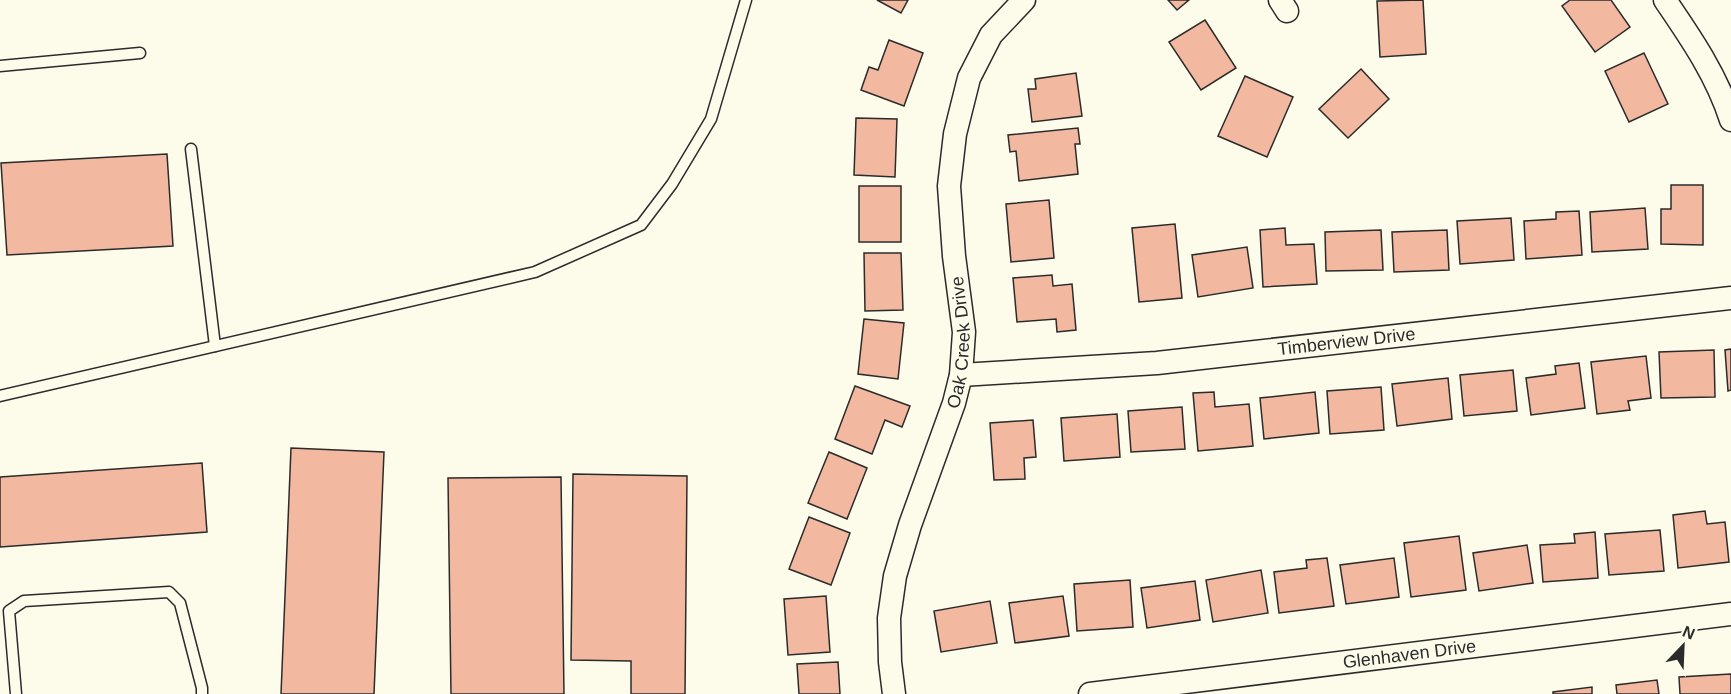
<svg xmlns="http://www.w3.org/2000/svg" width="1731" height="694" viewBox="0 0 1731 694" font-family="Helvetica,sans-serif">
	<style>
		.building { fill: #f2b8a0; stroke: #2b2b2b; stroke-width: 1.5 }
		.lines { fill: none; stroke-linecap: round; stroke-linejoin: round }
		.service-casing { stroke: #2b2b2b; stroke-width: 13 }
		.minor-casing { stroke: #2b2b2b; stroke-width: 25 }
		.service { stroke: #fdfbea; stroke-width: 10 }
		.minor { stroke: #fdfbea; stroke-width: 22 }
		.labels { text-anchor: middle; stroke-width: 4.5; stroke-linejoin: round; paint-order: stroke }
		.street-label { font-size: 18px; fill: #2b2b2b; stroke: #fdfbea }
	</style>
	<rect width="100%" height="100%" fill="#fdfbea"/>
	<!-- building -->
	<g class="building">
		<polygon points="877,0 908,0 901,13"/>
		<polygon points="1168,0 1189,0 1177,10"/>
		<polygon points="1423,0 1426,54 1380,57 1377,1"/>
		<polygon points="1570,0 1611,0 1630,27 1595,52 1562,6"/>
		<polygon points="1205,20 1236,68 1201,90 1169,42"/>
		<polygon points="889,40 923,53 904,106 861,90 869,67 878,70"/>
		<polygon points="1644,53 1668,104 1629,122 1605,71"/>
		<polygon points="1361,69 1389,99 1348,138 1319,109"/>
		<polygon points="1076,73 1082,116 1032,122 1028,89 1036,89 1035,79"/>
		<polygon points="1245,76 1293,97 1267,157 1218,136"/>
		<polygon points="856,118 897,119 895,177 854,175"/>
		<polygon points="1078,128 1080,144 1075,144 1078,174 1019,181 1016,151 1010,152 1008,135"/>
		<polygon points="167,154 173,246 7,255 1,163"/>
		<polygon points="1671,185 1703,185 1703,245 1661,244 1661,209 1671,209"/>
		<rect x="859" y="186" width="42" height="56"/>
		<polygon points="1049,200 1054,258 1011,262 1006,204"/>
		<polygon points="1645,208 1648,249 1592,252 1590,212"/>
		<polygon points="1579,211 1582,255 1526,259 1524,221 1556,219 1556,212"/>
		<polygon points="1511,218 1514,260 1460,264 1457,221"/>
		<polygon points="1175,224 1182,298 1139,302 1132,228"/>
		<polygon points="1285,228 1286,245 1314,244 1317,284 1263,287 1260,230"/>
		<polygon points="1381,230 1383,270 1326,271 1325,232"/>
		<polygon points="1447,230 1449,270 1394,272 1392,232"/>
		<polygon points="1247,247 1253,288 1198,297 1192,255"/>
		<polygon points="864,253 901,253 903,310 865,311"/>
		<polygon points="1052,275 1053,286 1072,284 1076,330 1057,332 1056,319 1017,322 1013,278"/>
		<polygon points="864,319 904,323 898,379 858,374"/>
		<polygon points="1731,349 1731,390 1728,391 1725,350"/>
		<polygon points="1714,350 1715,397 1661,398 1659,352"/>
		<polygon points="1646,356 1651,398 1628,401 1630,410 1597,414 1591,362"/>
		<polygon points="1579,363 1585,408 1531,415 1526,378 1556,374 1555,366"/>
		<polygon points="1513,370 1517,411 1464,416 1460,375"/>
		<polygon points="1448,378 1452,419 1397,426 1392,384"/>
		<polygon points="855,386 910,406 902,427 885,420 872,454 835,439"/>
		<polygon points="1381,387 1384,430 1330,434 1327,391"/>
		<polygon points="1214,392 1215,407 1249,404 1253,446 1198,451 1193,393"/>
		<polygon points="1315,392 1319,433 1264,439 1260,398"/>
		<polygon points="1182,407 1185,449 1131,452 1128,411"/>
		<polygon points="1117,414 1120,457 1064,461 1061,418"/>
		<polygon points="1033,420 1036,457 1024,458 1025,479 994,480 990,423"/>
		<polygon points="291,448 384,452 374,694 281,694"/>
		<polygon points="829,452 867,468 847,519 808,503"/>
		<polygon points="202,463 207,532 0,547 0,477"/>
		<polygon points="573,474 687,476 685,694 631,694 631,661 571,660"/>
		<polygon points="561,477 564,694 451,694 448,478"/>
		<polygon points="1705,511 1707,524 1725,522 1729,562 1678,568 1673,515"/>
		<polygon points="809,517 850,533 831,585 789,569"/>
		<polygon points="1660,530 1664,571 1609,575 1605,534"/>
		<polygon points="1595,532 1598,578 1543,582 1540,545 1575,543 1574,534"/>
		<polygon points="1459,536 1466,590 1411,597 1404,543"/>
		<polygon points="1527,545 1533,583 1479,591 1473,553"/>
		<polygon points="1327,558 1334,606 1279,613 1274,572 1307,568 1306,560"/>
		<polygon points="1394,558 1399,597 1346,604 1340,565"/>
		<polygon points="1261,570 1268,613 1213,622 1206,580"/>
		<polygon points="1130,580 1133,627 1077,631 1074,584"/>
		<polygon points="1195,581 1200,620 1147,628 1141,588"/>
		<polygon points="826,596 830,652 788,655 784,599"/>
		<polygon points="1063,596 1069,636 1015,643 1009,603"/>
		<polygon points="990,601 997,643 941,652 934,611"/>
		<polygon points="838,662 840,694 799,694 797,664"/>
		<polygon points="1731,674 1731,694 1680,694 1679,677"/>
		<polygon points="1657,680 1659,694 1617,694 1616,685"/>
		<polygon points="1592,687 1592,694 1553,694 1553,692"/>
	</g>
	<g class="lines">
		<!-- service casing -->
		<g class="service-casing">
			<g id="service">
				<polyline points="0,66 140,53"/>
				<polyline points="191,149 215,346"/>
				<polyline points="0,396 535,272 641,225 672,184 711,119 746,0"/>
				<polyline points="16,694 9,611 24,601 169,592 180,603 202,688 202,694"/>
			</g>
		</g>
		<!-- minor casing -->
		<g class="minor-casing">
			<g id="minor">
				<polyline points="1280,0 1287,11"/>
				<path d="M1665 0C1691 38 1717 76 1731 120"/>
				<path id="s1" d="M961 375 1157 363 1731 298"/>
				<path id="s2" d="M894 694 890 662 889 618 895 576 910 525 954 403 961 375 964 332 954 256 949 186 955 134 969 78 991 35 1024 0"/>
				<path id="s3" d="M1090 694 1731 614"/>
			</g>
		</g>
		<!-- service -->
		<use href="#service" class="service"/>
		<!-- minor -->
		<use href="#minor" class="minor"/>
	</g>
	<g class="labels">
		<!-- street labels -->
		<g class="street-label">
			<text dy="6" stroke="none"><textPath href="#s2" startOffset="363">Oak Creek Drive</textPath></text>
			<text dy="6" stroke="none"><textPath href="#s1" startOffset="387">Timberview Drive</textPath></text>
			<text dy="6" stroke="none"><textPath href="#s3" startOffset="322">Glenhaven Drive</textPath></text>
		</g>
	</g>
	<!-- north arrow -->
	<g transform="translate(1683 646) rotate(23)" stroke="#fdfbea" stroke-width="4.5" paint-order="stroke">
	<path d="M0-4.5L10 22L0 15L-10 22Z" fill="#2b2b2b"/>
	<text y="-9" font-size="16" font-weight="bold" text-anchor="middle" fill="#2b2b2b">N</text>
	</g>
</svg>
